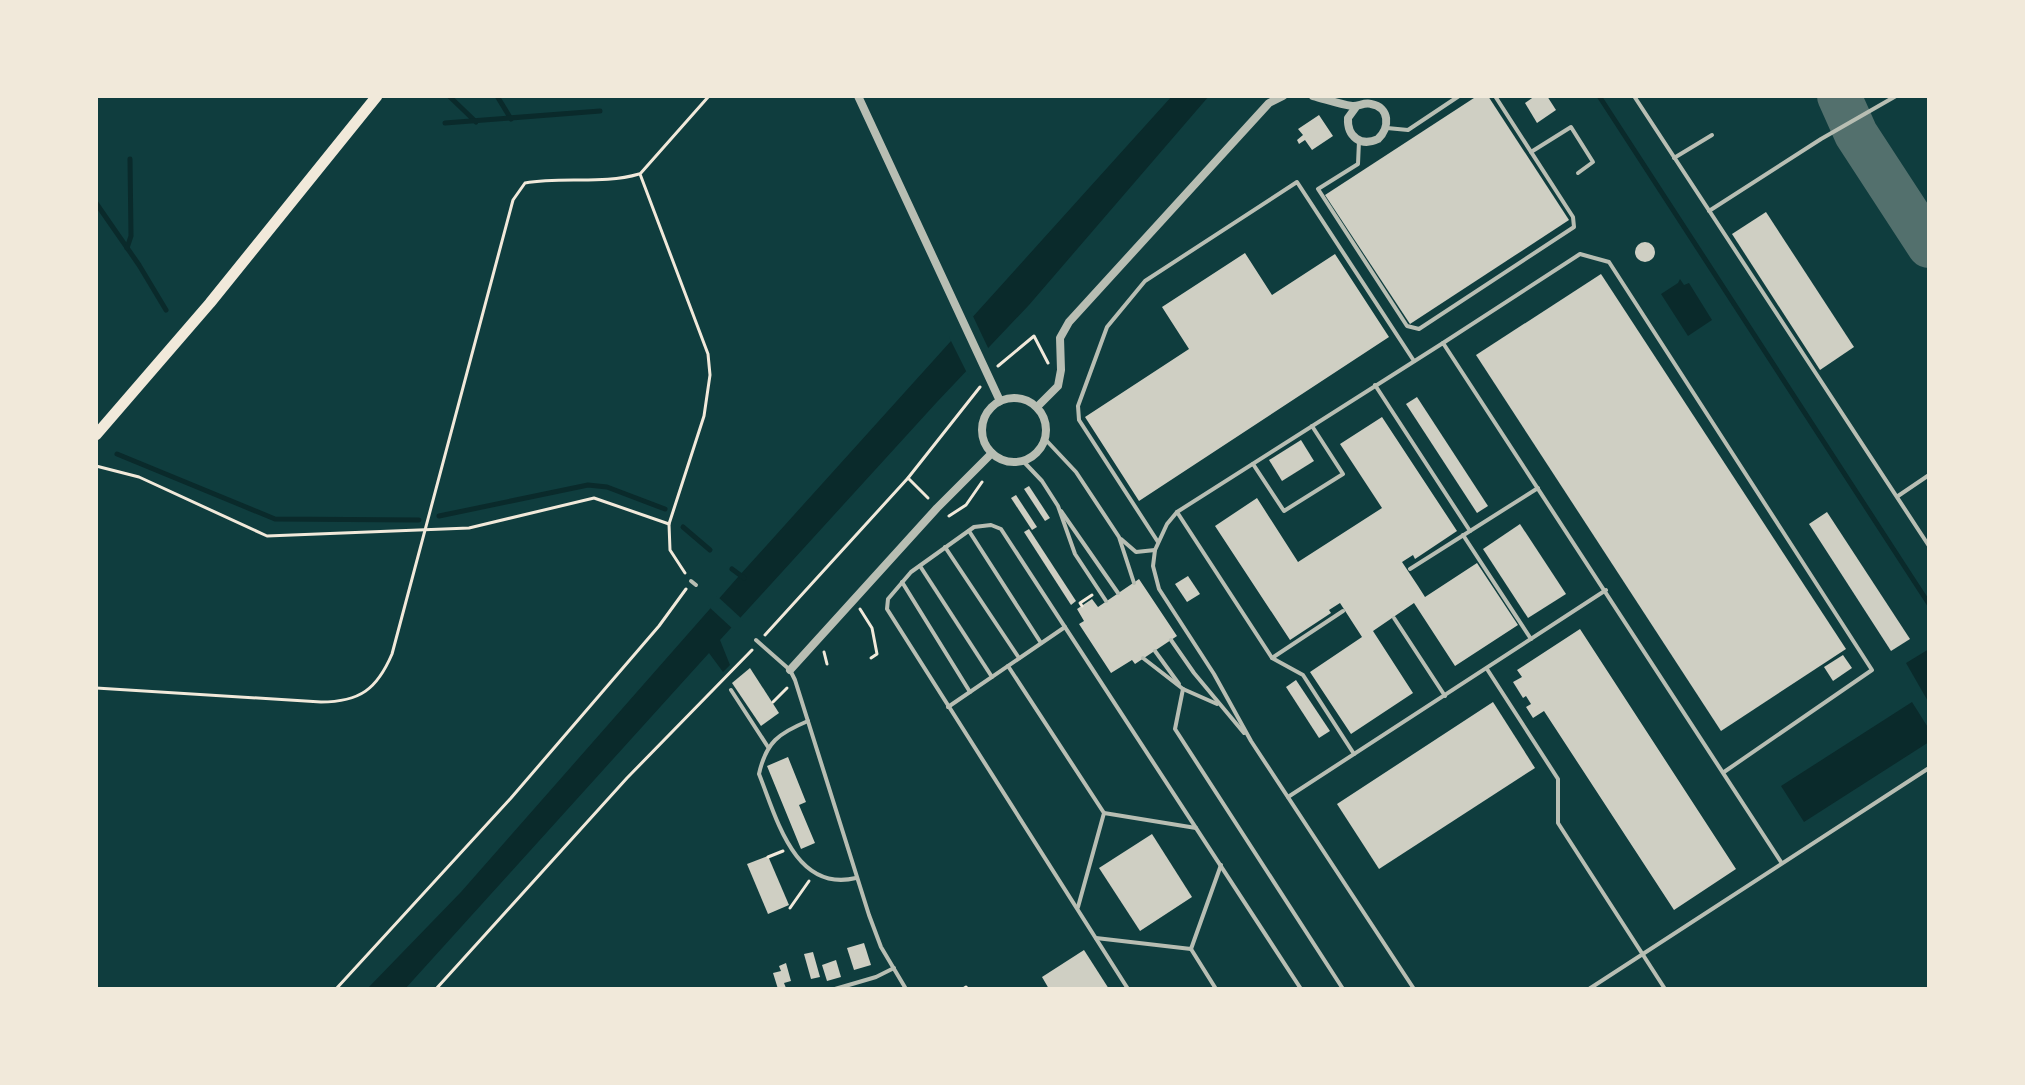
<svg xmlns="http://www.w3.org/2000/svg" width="2025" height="1085" viewBox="0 0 2025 1085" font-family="'Sofia Sans Condensed',sans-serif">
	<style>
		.water { fill: #0a2a2b }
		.pier { fill: #0f3d3e }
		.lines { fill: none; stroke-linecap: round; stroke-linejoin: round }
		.stream { stroke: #0a2a2b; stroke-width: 5 }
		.taxiway { stroke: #53706d; stroke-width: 44 }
		.building { fill: #cfcfc3 }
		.path { stroke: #f1e9da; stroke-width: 3 }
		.service { stroke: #b8beb3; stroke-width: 4 }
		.minor { stroke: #b8beb3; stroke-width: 8 }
		.secondary { stroke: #f1e9da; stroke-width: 11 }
	</style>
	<rect width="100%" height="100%" fill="#0f3d3e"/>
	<!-- water -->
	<g class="water">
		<polygon points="1172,96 1209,96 1029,305 937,402 720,640 730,665 723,672 709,653 405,989 367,989 461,892 738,577"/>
		<polygon points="1680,279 1684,285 1689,283 1712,320 1688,336 1661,294 1678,283"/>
		<polygon points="1929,649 1929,703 1906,663"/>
		<polygon points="1912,702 1929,729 1929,742 1804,822 1781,786"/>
	</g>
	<!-- pier -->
	<g class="pier">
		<polygon points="971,312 990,352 968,375 949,337"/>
		<polygon points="717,596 743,620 734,630 708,606"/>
	</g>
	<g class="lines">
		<!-- stream -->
		<g class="stream">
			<polyline points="449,96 476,122"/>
			<polyline points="497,96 511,119"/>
			<polyline points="1599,96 1929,604"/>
			<polyline points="445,123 600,111"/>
			<polyline points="96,203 139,265 166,310"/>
			<polyline points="127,248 131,236 130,159"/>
			<polyline points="117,454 275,519 419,520"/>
			<polyline points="439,516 588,485 607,487 665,509"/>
			<polyline points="683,527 710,550"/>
			<polyline points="732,569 744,578"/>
		</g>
		<!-- taxiway -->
		<polyline class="taxiway" points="1839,96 1856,134 1929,246"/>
	</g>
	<!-- building -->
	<g class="building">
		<polygon points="1477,96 1488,96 1569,220 1410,324 1325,195"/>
		<polygon points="1535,96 1547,96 1556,110 1537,123 1525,103"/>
		<polygon points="1319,115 1333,136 1312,150 1305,140 1299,144 1297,140 1303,135 1298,129"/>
		<polygon points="1766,212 1854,347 1820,370 1732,234"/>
		<circle cx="1645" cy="252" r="10"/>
		<polygon points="1245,253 1272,295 1335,254 1389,337 1139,501 1085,417 1189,349 1162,307"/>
		<polygon points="1601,274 1846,649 1721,731 1476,355"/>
		<polygon points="1417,397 1488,506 1477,513 1406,404"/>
		<polygon points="1382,417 1457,531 1415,559 1413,555 1402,562 1418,586 1425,597 1477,563 1518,625 1455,666 1414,603 1373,631 1413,693 1351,734 1310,672 1362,637 1340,603 1329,610 1331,613 1290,640 1215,526 1257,498 1298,562 1382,508 1340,444"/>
		<polygon points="1301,440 1314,461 1282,481 1269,460"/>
		<polygon points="1029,486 1050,518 1045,521 1024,489"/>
		<polygon points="1016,495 1037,527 1032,530 1011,498"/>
		<polygon points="1827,512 1910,639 1891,651 1809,524"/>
		<polygon points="1520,524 1566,594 1528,618 1483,549"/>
		<polygon points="1029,529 1076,601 1071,605 1024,532"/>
		<polygon points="1188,576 1200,594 1187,602 1175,584"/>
		<polygon points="1139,579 1177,636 1135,664 1132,660 1111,673 1079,624 1084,621 1077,609 1092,599 1098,607"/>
		<polygon points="1580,629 1736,869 1674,910 1544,711 1533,718 1526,707 1531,704 1526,696 1523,698 1513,682 1522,677 1517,670"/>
		<polygon points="1843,655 1852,668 1833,681 1824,667"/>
		<polygon points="750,668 779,713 761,726 732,683"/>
		<polygon points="1296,680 1330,731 1319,738 1286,687"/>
		<polygon points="1493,702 1535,768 1379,869 1337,804"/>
		<polygon points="788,757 806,802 799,805 815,843 801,849 767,766"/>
		<polygon points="1152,834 1192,897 1140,931 1099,868"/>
		<polygon points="768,856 789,905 768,914 747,864"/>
		<polygon points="864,943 871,965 854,970 847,948"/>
		<polygon points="1084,950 1109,989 1049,989 1042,977"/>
		<polygon points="813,952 820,977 811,979 804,954"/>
		<polygon points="836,960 841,977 827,981 822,965"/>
		<polygon points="786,963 791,981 784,983 786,988 778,989 773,973 781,971 779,966"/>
	</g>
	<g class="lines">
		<!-- path -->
		<g class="path">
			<polyline points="998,366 1034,336 1048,363"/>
			<polyline points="96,466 139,477 267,536 469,528 594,498 669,524"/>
			<polyline points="908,478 928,498"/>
			<polyline points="949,516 966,505 982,482"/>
			<polyline points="685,573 670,550 669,524 704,416 710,375 708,354 640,174 709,96"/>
			<polyline points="1082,606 1080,603 1092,595"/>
			<polyline points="860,609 872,628 877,654 871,658"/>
			<polyline points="765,635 908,478 980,387"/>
			<polyline points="824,652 827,664"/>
			<path d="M96 688 321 702C360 702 377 689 392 654L513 200 525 183C563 176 602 185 639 174"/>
			<polyline points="773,702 787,688"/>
			<polyline points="768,857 783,851"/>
			<polyline points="790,908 809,881"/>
			<polyline points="336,989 511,798 659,626 686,589"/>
			<polyline points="436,989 627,778 752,650"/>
			<polyline points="963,989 966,987"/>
		</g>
		<!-- service -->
		<g class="service">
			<polyline points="1634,96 1929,546"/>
			<polyline points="1387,128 1408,130 1459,96"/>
			<polyline points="1359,141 1358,164 1318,189 1407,326 1419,329 1574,227 1573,217 1495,96"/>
			<polyline points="1531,152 1571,127 1593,162 1578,173"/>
			<polyline points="1674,158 1712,135"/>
			<polyline points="1709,211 1821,139 1896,96"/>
			<polyline points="1443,343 1580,254 1609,262 1872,670 1724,772"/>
			<polyline points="1375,385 1470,531"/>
			<polyline points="1045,439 1076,472 1119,537 1134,583"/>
			<polyline points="1023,461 1042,481 1058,506 1075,554 1106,601"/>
			<polyline points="1253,464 1284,511 1343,474 1312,426"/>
			<polyline points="1898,496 1929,475"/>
			<polyline points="1061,511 1118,593"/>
			<polyline points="1177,512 1272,658 1303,675 1354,754"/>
			<polyline points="969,531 1041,643"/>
			<polyline points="1463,535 1531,639"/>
			<polyline points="1121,539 1136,552 1155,550"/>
			<polyline points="1158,542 1079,420 1078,406 1107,327 1145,281 1297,182 1414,361"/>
			<polyline points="945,547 1019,658"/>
			<polyline points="920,566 992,677"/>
			<polyline points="1410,569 1538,488"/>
			<polyline points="691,581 696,585"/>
			<polyline points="902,582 970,692"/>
			<polyline points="1394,618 1445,696"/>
			<polyline points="756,640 790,670 795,680 869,915 881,947 906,989"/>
			<polyline points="1171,640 1194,673 1244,733"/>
			<polyline points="1155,651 1179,684"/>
			<polyline points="1143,658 1183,689 1217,704"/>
			<polyline points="1272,658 1343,611"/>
			<polyline points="1008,666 1104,813 1078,907"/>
			<polyline points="1487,669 1558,779 1558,823 1665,989"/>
			<polyline points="1183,689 1175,729 1343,989"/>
			<polyline points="731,690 768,747"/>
			<polyline points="948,707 1065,627"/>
			<path d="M808 721C779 733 766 742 759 774 776 816 794 893 856 878"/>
			<polyline points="1288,797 1606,590"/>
			<polyline points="1104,813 1196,828"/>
			<polyline points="1096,938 1191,949 1221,865"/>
			<polyline points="1191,949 1216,989"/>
			<polyline points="835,989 876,977 894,968"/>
			<polyline points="1128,989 887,609 888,599 911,572 974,527 991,525 1001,529 1301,989"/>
			<polyline points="1414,989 1251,741 1214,674 1159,589 1153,566 1155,550 1167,524 1177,512 1443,343 1781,862"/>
			<polyline points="1589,989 1929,768"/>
		</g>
		<!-- minor -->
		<g class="minor">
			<polyline points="858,96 1000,401"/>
			<path d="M1313 96C1325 99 1339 104 1352 106 1358 107 1364 102 1371 104 1390 107 1390 128 1378 139 1361 147 1347 137 1348 118L1356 107"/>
			<circle cx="1014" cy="430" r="32"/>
			<polyline points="1037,407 1058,386 1061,370 1060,338 1069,322 1269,103 1283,96"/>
			<polyline points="790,670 937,508 992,453"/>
		</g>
		<!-- secondary -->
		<polyline class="secondary" points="96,435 210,303 377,96"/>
	</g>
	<!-- border -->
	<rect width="2025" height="1085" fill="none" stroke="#f1e9da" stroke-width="196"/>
</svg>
